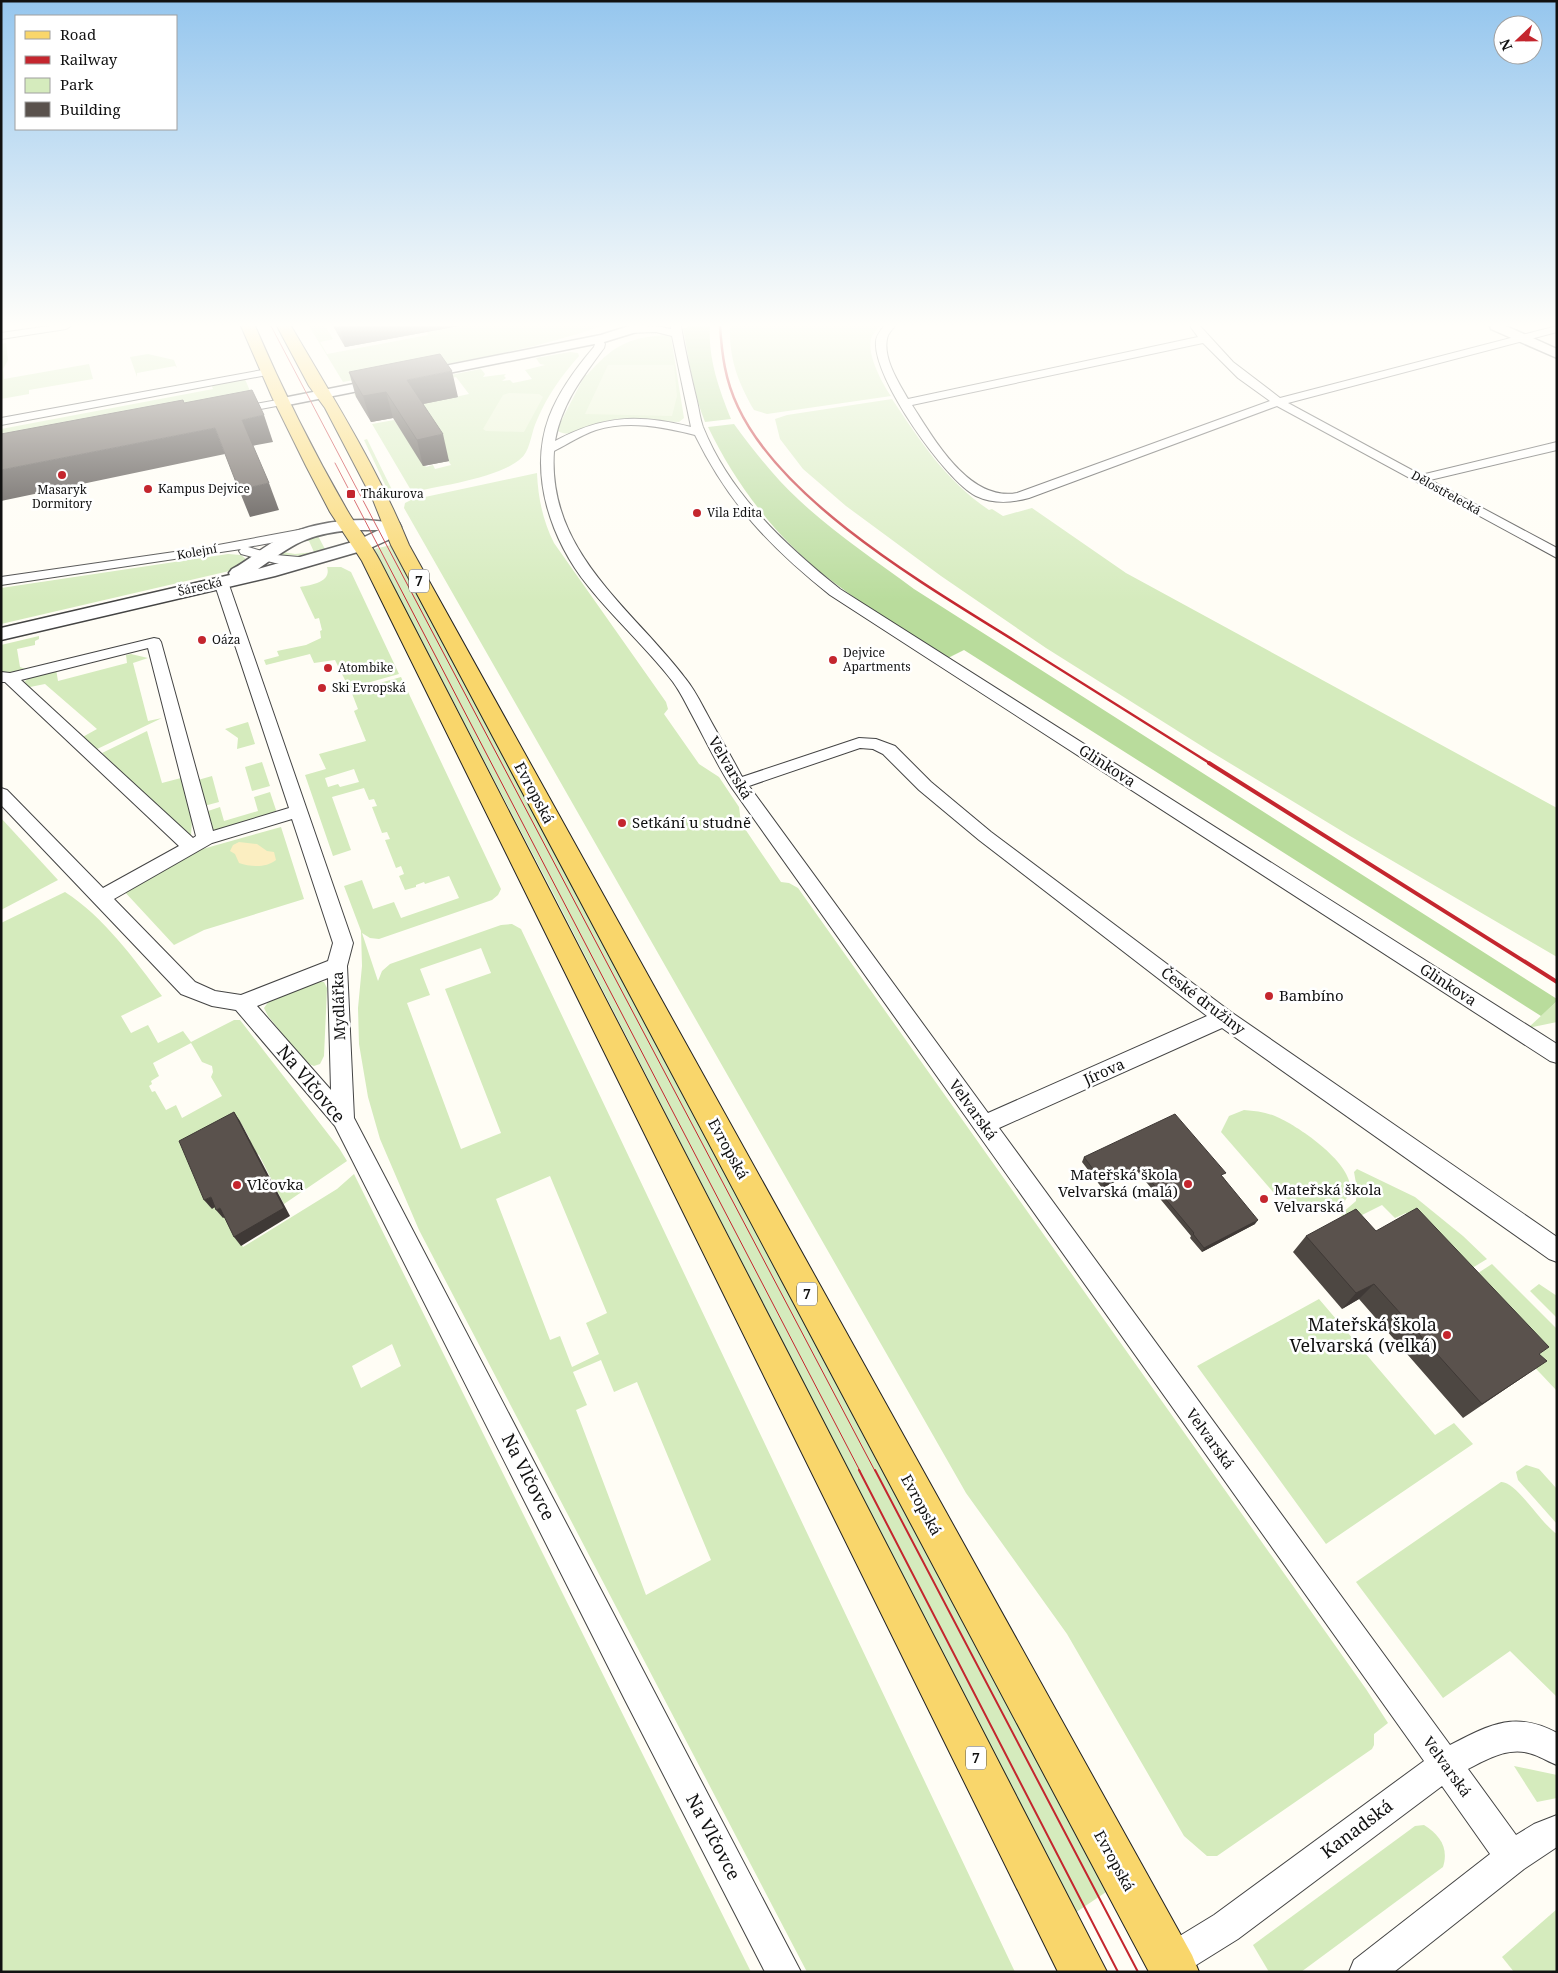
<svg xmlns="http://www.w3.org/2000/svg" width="1558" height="1973" viewBox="0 0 1558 1973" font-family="'Noto Serif',serif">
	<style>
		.green { fill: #d5ebbd; fill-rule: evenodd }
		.forest { fill: #b9dc9c }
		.sand { fill: #fbeec1 }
		.pitch { fill: #e6f2cf }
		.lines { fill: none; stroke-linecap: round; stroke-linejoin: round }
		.minor-casing { stroke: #444; stroke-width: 2 }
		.tertiary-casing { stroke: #444; stroke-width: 3 }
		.primary-casing { stroke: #222; stroke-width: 2 }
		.minor { fill: #fff; fill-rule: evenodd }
		.tertiary { fill: #fff; fill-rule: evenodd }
		.primary { fill: #f9d66b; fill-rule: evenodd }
		.tram-far1 { stroke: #c4262e; stroke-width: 1 }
		.tram { stroke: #c4262e; stroke-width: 2 }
		.rail-far1 { stroke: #c4262e; stroke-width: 2.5 }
		.rail { stroke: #c4262e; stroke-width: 4 }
		.wall { fill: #4d4742 }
		.shaded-wall { fill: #3f3936 }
		.building { fill: #5a524d; stroke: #3f3936 }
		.poi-dot { fill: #c4262e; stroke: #fff; stroke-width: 2 }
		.labels { text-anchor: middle; stroke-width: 5; stroke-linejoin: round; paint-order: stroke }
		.far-poi-label { font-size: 12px; fill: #111; stroke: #fff; text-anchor: start }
		.far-street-label { font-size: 12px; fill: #111; stroke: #fff }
		.shield { fill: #fff; stroke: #585858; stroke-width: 1 }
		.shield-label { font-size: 14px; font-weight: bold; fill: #111 }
		.street-label { font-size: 15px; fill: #111; stroke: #fff }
		.poi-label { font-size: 15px; fill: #111; stroke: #fff; text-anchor: start }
		.near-street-label { font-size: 18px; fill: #111; stroke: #fff }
		.near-poi-label { font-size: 18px; fill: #111; stroke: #fff; text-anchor: end }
	</style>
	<rect width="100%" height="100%" fill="#fffdf5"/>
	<!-- green -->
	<g class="green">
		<path d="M309 326H325L333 339 320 342 327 354 428 335 427 332 461 326H602C519 355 429 366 343 382Z"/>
		<path d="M730 326H880C877 329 872 335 871 339 867 355 882 383 891 396L767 414 754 410C738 382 729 359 730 326Z"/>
		<path d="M664 335 671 337 684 418 679 422C651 421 630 415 602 422 587 426 572 439 558 431L557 429 585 375H587C612 347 626 338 664 335Z"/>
		<polygon points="6,343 8,360 3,369 4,379 89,364 93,379 29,390 29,394 1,399 1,344"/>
		<path d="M570 352 578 353 579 356C562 375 547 396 537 420 532 430 531 443 526 452 514 476 438 486 412 492L372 424 394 420 426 467 433 465 435 469 451 465 413 406 469 394 456 377 356 397 354 394 481 369 485 374 483 377 506 374 504 376 506 378 502 381 510 380 513 383 532 379 525 370 545 365 540 364 536 358Z"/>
		<polygon points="148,354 174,360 177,368 175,366 137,373 137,377 130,357"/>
		<polygon points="244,377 254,400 1,448 1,429 213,389 211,384"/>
		<path d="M892 399C921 442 945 480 989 510L992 509 1003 516 1032 508 1126 573 1557 808V957L1350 836 1208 750 1046 648 941 576 846 506 803 469 780 439 775 419 787 415Z"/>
		<polygon points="367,439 393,492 389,493 364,440"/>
		<path d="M537 473C538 498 543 521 554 543L666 702 668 709 664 714 699 764 719 777 739 807 741 823 781 882 789 883 798 888 1366 1689 1388 1723 1374 1734V1745L1372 1749 1217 1856H1207L1184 1836 1067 1634 966 1493 404 508 405 503 411 500Z"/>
		<path d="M318 536 326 551 307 556 278 555 276 552 307 538ZM306 541H309L314 552 295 554 283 552V550Z"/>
		<polygon points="391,545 1106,1892 1075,1913 551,889 374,549"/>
		<polygon points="228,554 241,555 247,560 238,569 1,624 1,588"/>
		<path d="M327 567H341L351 572 399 674 349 688 335 660 314 663 310 654 266 665 264 660 279 656 277 651 306 645 321 638 320 631 322 630 319 618 315 619 300 587C311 585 332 582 327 567Z"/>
		<polygon points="39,636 39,639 35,641 35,645 17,649 20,667 29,670 1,673 1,645"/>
		<polygon points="131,654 148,658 133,663 148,721 162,718 93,751 79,739 97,729 45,684 25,688 23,683 31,676 56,669 58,681 127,663 126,655"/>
		<path d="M401 677 501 889 498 895 492 900 379 939 370 938 362 933 378 981 382 971 390 964 501 925 512 924 521 929 1015 1972H807L419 1230 380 1139 368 1097 359 1044 358 1008 362 966 361 931 344 886 362 880 373 909 394 902 401 918 459 898 449 876 425 884 424 882 416 885V887L405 890 399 876 404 874 401 866 396 868 385 840 390 839 387 832 382 833 372 807 377 806 374 799 369 800 364 788 332 797 351 850 333 856 305 775 326 769 319 754 366 741 354 711 358 709 351 691ZM354 769 359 782 340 787 338 784 328 787 325 778ZM481 948 491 973 445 989 501 1133 461 1149 407 1003 430 995 420 969ZM550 1176 607 1313 586 1323 599 1354 572 1367 560 1336 550 1340 496 1199ZM601 1360 614 1392 637 1382 711 1560 646 1595 576 1410 587 1405 573 1372Z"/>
		<polygon points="248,722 255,744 237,749 238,738 225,729"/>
		<polygon points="147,731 162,783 181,778 192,820 191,836 188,836 102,753"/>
		<polygon points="262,762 270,786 252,791 245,767"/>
		<polygon points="212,776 219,802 204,806 198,780"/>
		<polygon points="270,792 277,813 219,831 212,829 205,812 220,807 224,821 258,811 254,797"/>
		<polygon points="1,818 58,880 1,910"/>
		<polygon points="281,827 304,899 204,930 174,945 123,890 199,850"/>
		<path d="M65 892C103 916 135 960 162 996L121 1016 131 1033 148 1025 158 1043 183 1031 191 1042 234 1020H240L339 1148 347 1161 284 1204 259 1155 242 1143 250 1139 240 1121 218 1205 227 1216 243 1247 337 1189 354 1174 751 1972H1V923ZM191 1043 202 1062 212 1066 213 1072 211 1077 222 1096 182 1118 176 1105 166 1110 155 1091 152 1092 149 1086 152 1084 151 1081 159 1076 153 1063ZM392 1344 401 1366 361 1388 352 1366Z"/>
		<polygon points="319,982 324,982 327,988 324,1056 320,1064 314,1066 306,1063 268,1016 264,1008 271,998"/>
		<polygon points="1557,1001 1557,1022 1528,1028"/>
		<path d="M1244 1110C1255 1111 1265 1112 1275 1116 1297 1125 1353 1163 1350 1190 1349 1195 1345 1201 1343 1204L1329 1209 1315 1208 1296 1203 1273 1192 1221 1132 1229 1116Z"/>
		<polygon points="1357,1169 1415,1197 1463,1236 1487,1259 1464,1273 1406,1213 1395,1218 1382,1205 1348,1222 1341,1214 1356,1201 1357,1189 1354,1172"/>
		<polygon points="1492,1264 1557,1329 1557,1391 1458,1286"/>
		<polygon points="1539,1284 1557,1296 1557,1318 1530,1291"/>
		<polygon points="1319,1299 1435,1435 1454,1423 1473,1444 1326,1544 1197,1366"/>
		<polygon points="1526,1465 1539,1469 1557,1489 1557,1524 1518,1480 1516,1472"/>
		<path d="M1501 1482C1516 1481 1541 1524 1557 1534V1697L1510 1651 1443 1698 1356 1582Z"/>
		<polygon points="1514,1766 1557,1775 1557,1798 1537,1802"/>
		<path d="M1424 1825C1440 1835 1449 1848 1443 1867L1301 1972H1269L1253 1945 1415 1826Z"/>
		<polygon points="1557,1909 1557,1972 1514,1972 1502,1957"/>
	</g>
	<!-- forest -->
	<g class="forest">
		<path d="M687 326H710C708 359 719 389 731 419L705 422C693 392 689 360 683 328H687Z"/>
		<path d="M734 424C754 451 774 477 799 500 834 533 875 560 914 589L1557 999V1001L1541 1016 964 650 948 658C904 630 859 603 819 571 772 532 734 481 708 427Z"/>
	</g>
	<!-- sand -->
	<path class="sand" d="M239 842 257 844 267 851 274 852 276 860C266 868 251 867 239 863L235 854 230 851 233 845Z"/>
	<!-- pitch -->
	<g class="pitch">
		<polygon points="608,365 674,365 677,396 672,416 585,414"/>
		<polygon points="509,393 539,394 543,397 524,432 486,431 483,429 503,395"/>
	</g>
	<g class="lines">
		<!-- minor casing -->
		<g class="minor-casing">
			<g id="minor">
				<polygon points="49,326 71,326 66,329 1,339 1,333"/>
				<path d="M656 326 671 329V326H681C685 351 691 376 697 401 699 409 700 419 703 427 730 494 785 545 840 589L1557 1044V1063L1550 1061 830 595C770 547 729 504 695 435 663 427 628 420 596 430 581 435 568 444 554 451 547 552 631 607 685 678 694 689 700 701 707 714 718 735 731 755 742 777L859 738 876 739 895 746 931 782 991 832 1231 1012 1557 1237V1262L1549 1259 1222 1028 999 1128 1450 1745C1489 1725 1515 1710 1557 1733V1765C1549 1762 1543 1758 1535 1755 1511 1745 1489 1758 1468 1769L1516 1835 1534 1824 1557 1815V1847L1524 1869 1394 1972H1349L1354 1960 1490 1854 1442 1786 1238 1939 1185 1972H1154L1150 1963 1155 1951 1214 1915 1424 1761 732 788C717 765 705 739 692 715 686 704 681 693 673 682 647 648 615 620 588 586 551 540 528 474 549 417 559 391 576 368 594 347L595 344 592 340 593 338H601L605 344 604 348C582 378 562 403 555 441 603 415 639 414 691 427L672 336 656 332 628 333 623 330 628 327ZM860 748 873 749 883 754 919 790 979 840 1207 1016 988 1113 749 786Z"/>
				<path d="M884 326H895C892 330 888 333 887 339 883 359 899 383 908 399L1198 337 1190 326H1200L1233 362 1280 398 1557 326V332L1288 403 1421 475 1557 442V450L1430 480 1557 548V558L1277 406 1029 498C1011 503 993 504 976 496 945 480 873 378 876 342 876 336 880 331 884 326ZM1203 343 1238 378 1270 401 1017 493C969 502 934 439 912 405Z"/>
				<polygon points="268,369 274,372 272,374 1,425 1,418"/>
				<polygon points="283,399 287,400 289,402 287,404 234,414 228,411 234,408"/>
				<polygon points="309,528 316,532 314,535 248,547 276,555 310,558 312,561 310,564 305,565 275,563 241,554 239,551 241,549 1,585 1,577 202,548"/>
				<path d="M221 578 226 579 228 582 353 943 347 966 354 1118 801 1972H765L625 1700 335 1126 236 1010 212 1006 181 994 1 805V788L7 790 103 888 179 846 5 682H1V672L10 673 154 638 159 639 161 642 213 831 289 808 214 582 216 579ZM148 648 196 836 193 838 21 680ZM292 819 333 943 328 961 241 995 215 991 195 982 114 899 212 843ZM328 978 331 1090 257 1006Z"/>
			</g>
		</g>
		<!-- tertiary casing -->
		<g class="tertiary-casing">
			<g id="tertiary">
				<polygon points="629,326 647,326 646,329 604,342 283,406 278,405 276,402 278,399 283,398 601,335"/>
				<polygon points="1490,326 1506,326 1557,349 1557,358 1491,329"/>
				<path d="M366 520 399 523 401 527 388 540 368 549 275 576 1 640V628L230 575 229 573 232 569C248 561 261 548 277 540 304 525 336 520 366 520ZM352 530H379L356 541 258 569C294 544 306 534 352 530Z"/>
			</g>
		</g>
		<!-- primary casing -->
		<g class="primary-casing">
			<g id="primary">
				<path d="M241 326H255C282 389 313 451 347 510 357 528 371 543 380 561L1107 1972H1058L362 561 330 512 306 466 272 397Z"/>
				<path d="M277 326H291C333 398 377 467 409 545L1192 1955 1199 1972H1149L391 545 373 500 325 408 309 386Z"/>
			</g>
		</g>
		<!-- minor -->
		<use href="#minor" class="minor"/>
		<!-- tertiary -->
		<use href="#tertiary" class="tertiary"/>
		<!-- primary -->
		<use href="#primary" class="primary"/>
		<!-- tram-far1 -->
		<g class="tram-far1">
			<polyline points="271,326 875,1471"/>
			<polyline points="335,463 860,1471"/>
		</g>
		<!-- tram -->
		<g class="tram">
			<polyline points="859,1470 1118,1972"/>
			<polyline points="875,1470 1138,1972"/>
		</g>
		<!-- rail-far1 -->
		<path class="rail-far1" d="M720 326C722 355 725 380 738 407 783 503 927 586 1015 641 1080 682 1146 723 1211 764"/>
		<!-- rail -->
		<polyline class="rail" points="1209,763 1557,982"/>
	</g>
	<!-- wall -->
	<g class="wall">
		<polygon points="333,326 459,326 345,347"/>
		<polygon points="349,372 458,397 423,404 449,461 423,466 393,418 371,422 356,397"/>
		<polygon points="1084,1157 1223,1177 1255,1224 1202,1252 1190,1238 1191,1236 1137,1171 1102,1188 1082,1162"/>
		<polygon points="1376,1231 1539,1354 1526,1375 1463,1418 1359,1299 1342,1309 1293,1252 1306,1236"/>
	</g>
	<!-- shaded-wall -->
	<g class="shaded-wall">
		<polygon points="339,326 459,326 345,347"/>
		<polygon points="452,371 458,397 413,406 407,380"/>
		<polygon points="386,392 393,418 371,422 363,396"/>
		<polygon points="264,415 273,442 252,446 242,420"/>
		<polygon points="215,428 225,454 1,501 1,470"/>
		<polygon points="443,434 449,461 423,466 417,440"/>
		<polygon points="269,483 279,510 250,517 239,490"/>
		<polygon points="234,1112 240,1121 290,1216 241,1246 234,1237"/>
		<polygon points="1139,1167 1137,1171 1102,1188 1104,1184"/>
		<polygon points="211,1197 218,1205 212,1209 204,1200"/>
		<polygon points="220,1208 227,1216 223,1218 216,1210"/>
		<polygon points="1258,1220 1255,1224 1202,1252 1204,1248"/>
		<polygon points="1374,1284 1359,1299 1342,1309 1356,1293"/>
	</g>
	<!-- building -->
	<g class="building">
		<polygon points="440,354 452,371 407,380 443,434 417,440 386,392 363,396 349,372"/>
		<polygon points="252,390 264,415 242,420 269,483 239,490 215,428 1,470 1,434 183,400 184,403"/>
		<polygon points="234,1112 284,1208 234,1237 220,1208 216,1210 211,1197 204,1200 179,1141"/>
		<polygon points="1175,1114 1226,1173 1221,1175 1258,1220 1204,1248 1193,1234 1194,1233 1139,1167 1104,1184 1084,1157"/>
		<polygon points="1417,1208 1549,1347 1539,1354 1547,1361 1482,1404 1374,1284 1356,1293 1306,1236 1356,1209 1376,1231"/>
	</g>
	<!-- sky -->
	<linearGradient id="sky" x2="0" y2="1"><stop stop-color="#95c6ee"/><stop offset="0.54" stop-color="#fffefa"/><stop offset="1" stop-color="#fffefa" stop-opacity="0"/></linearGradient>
	<rect width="1558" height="602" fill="url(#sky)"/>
	<!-- markers -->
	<g class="poi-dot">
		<circle cx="62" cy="475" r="5"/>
		<circle cx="148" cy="489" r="5"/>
		<rect x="346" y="489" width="10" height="10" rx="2.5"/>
		<circle cx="697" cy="513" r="5"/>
		<circle cx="202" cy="640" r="5"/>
		<circle cx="833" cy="660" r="5"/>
		<circle cx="328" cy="668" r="5"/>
		<circle cx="322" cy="688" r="5"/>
		<circle cx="622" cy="823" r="5"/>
		<circle cx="1269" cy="996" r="5"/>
		<circle cx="1188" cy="1184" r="5"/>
		<circle cx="237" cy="1185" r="5"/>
		<circle cx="1264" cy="1199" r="5"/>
		<circle cx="1447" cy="1335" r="5"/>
	</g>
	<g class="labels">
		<!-- far-poi labels -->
		<g class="far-poi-label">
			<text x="158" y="493">Kampus Dejvice</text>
			<text x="62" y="494" text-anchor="middle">Masaryk<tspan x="62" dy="14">Dormitory</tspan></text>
			<text x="361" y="498">Thákurova</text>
			<text x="707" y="517">Vila Edita</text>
			<text x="212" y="644">Oáza</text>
			<text x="843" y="657">Dejvice<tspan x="843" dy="14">Apartments</tspan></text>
			<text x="338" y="672">Atombike</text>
			<text x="332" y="692">Ski Evropská</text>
		</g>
		<!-- far-street labels -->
		<g class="far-street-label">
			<text transform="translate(1446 493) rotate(29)" y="4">Dělostřelecká</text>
			<text transform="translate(197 552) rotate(-10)" y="4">Kolejní</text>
			<text transform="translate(200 587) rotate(-13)" y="4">Šárecká</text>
		</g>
		<!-- shield labels -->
		<g class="shield">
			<rect x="409" y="569.5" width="20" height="23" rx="4"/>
			<rect x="797" y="1282.5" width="20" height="23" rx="4"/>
			<rect x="966" y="1746.5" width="20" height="23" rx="4"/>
		</g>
		<g class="shield-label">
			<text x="419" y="586">7</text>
			<text x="807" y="1299">7</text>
			<text x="976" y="1763">7</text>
		</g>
		<!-- street labels -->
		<g class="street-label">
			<text transform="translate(1107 766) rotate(33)" y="5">Glinkova</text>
			<text transform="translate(730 768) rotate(59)" y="5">Velvarská</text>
			<text transform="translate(534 793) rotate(62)" y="5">Evropská</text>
			<text transform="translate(1448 985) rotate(33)" y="5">Glinkova</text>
			<text transform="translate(1203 1001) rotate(37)" y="5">České družiny</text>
			<text transform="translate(339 1006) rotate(-92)" y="5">Mydlářka</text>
			<text transform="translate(1104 1072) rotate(-24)" y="5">Jírova</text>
			<text transform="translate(973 1110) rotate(54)" y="5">Velvarská</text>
			<text transform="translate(728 1149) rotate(61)" y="5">Evropská</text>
			<text transform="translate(1210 1439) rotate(54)" y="5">Velvarská</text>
			<text transform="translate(921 1505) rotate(61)" y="5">Evropská</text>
			<text transform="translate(1447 1767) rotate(54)" y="5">Velvarská</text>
			<text transform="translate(1114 1861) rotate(61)" y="5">Evropská</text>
		</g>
		<!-- poi labels -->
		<g class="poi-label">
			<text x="632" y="828">Setkání u studně</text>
			<text x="1279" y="1001">Bambíno</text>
			<text x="1178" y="1180" text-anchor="end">Mateřská škola<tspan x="1178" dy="17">Velvarská (malá)</tspan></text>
			<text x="247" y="1190">Vlčovka</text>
			<text x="1274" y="1195">Mateřská škola<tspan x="1274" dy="17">Velvarská</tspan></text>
		</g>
		<!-- near-street labels -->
		<g class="near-street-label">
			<text transform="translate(311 1084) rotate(50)" y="6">Na Vlčovce</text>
			<text transform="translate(528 1477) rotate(63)" y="6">Na Vlčovce</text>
			<text transform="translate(1357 1829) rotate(-37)" y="6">Kanadská</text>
			<text transform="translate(713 1837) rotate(62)" y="6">Na Vlčovce</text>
		</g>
		<!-- near-poi labels -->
		<g class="near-poi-label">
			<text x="1437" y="1331">Mateřská škola<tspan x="1437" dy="21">Velvarská (velká)</tspan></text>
		</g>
	</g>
	<!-- border -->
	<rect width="1558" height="1973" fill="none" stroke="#111111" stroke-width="5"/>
	<!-- legend -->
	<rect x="15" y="15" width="162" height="115" fill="#ffffff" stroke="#a0a0a0"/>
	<rect x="25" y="31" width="25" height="8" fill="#f9d66b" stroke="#a0a0a0"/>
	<text x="60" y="40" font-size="15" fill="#111111">Road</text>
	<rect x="25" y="56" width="25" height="8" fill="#c4262e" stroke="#a0a0a0"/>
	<text x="60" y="65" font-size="15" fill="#111111">Railway</text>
	<rect x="25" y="78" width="25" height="15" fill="#d5ebbd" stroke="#a0a0a0"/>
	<text x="60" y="90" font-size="15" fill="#111111">Park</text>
	<rect x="25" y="102" width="25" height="15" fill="#5a524d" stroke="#a0a0a0"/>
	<text x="60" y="115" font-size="15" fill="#111111">Building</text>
	<!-- north arrow -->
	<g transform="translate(1518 40) rotate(248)"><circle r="24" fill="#ffffff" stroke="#a0a0a0"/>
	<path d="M0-4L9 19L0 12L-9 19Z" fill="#c4262e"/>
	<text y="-8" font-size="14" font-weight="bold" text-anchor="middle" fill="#111111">N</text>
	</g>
</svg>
